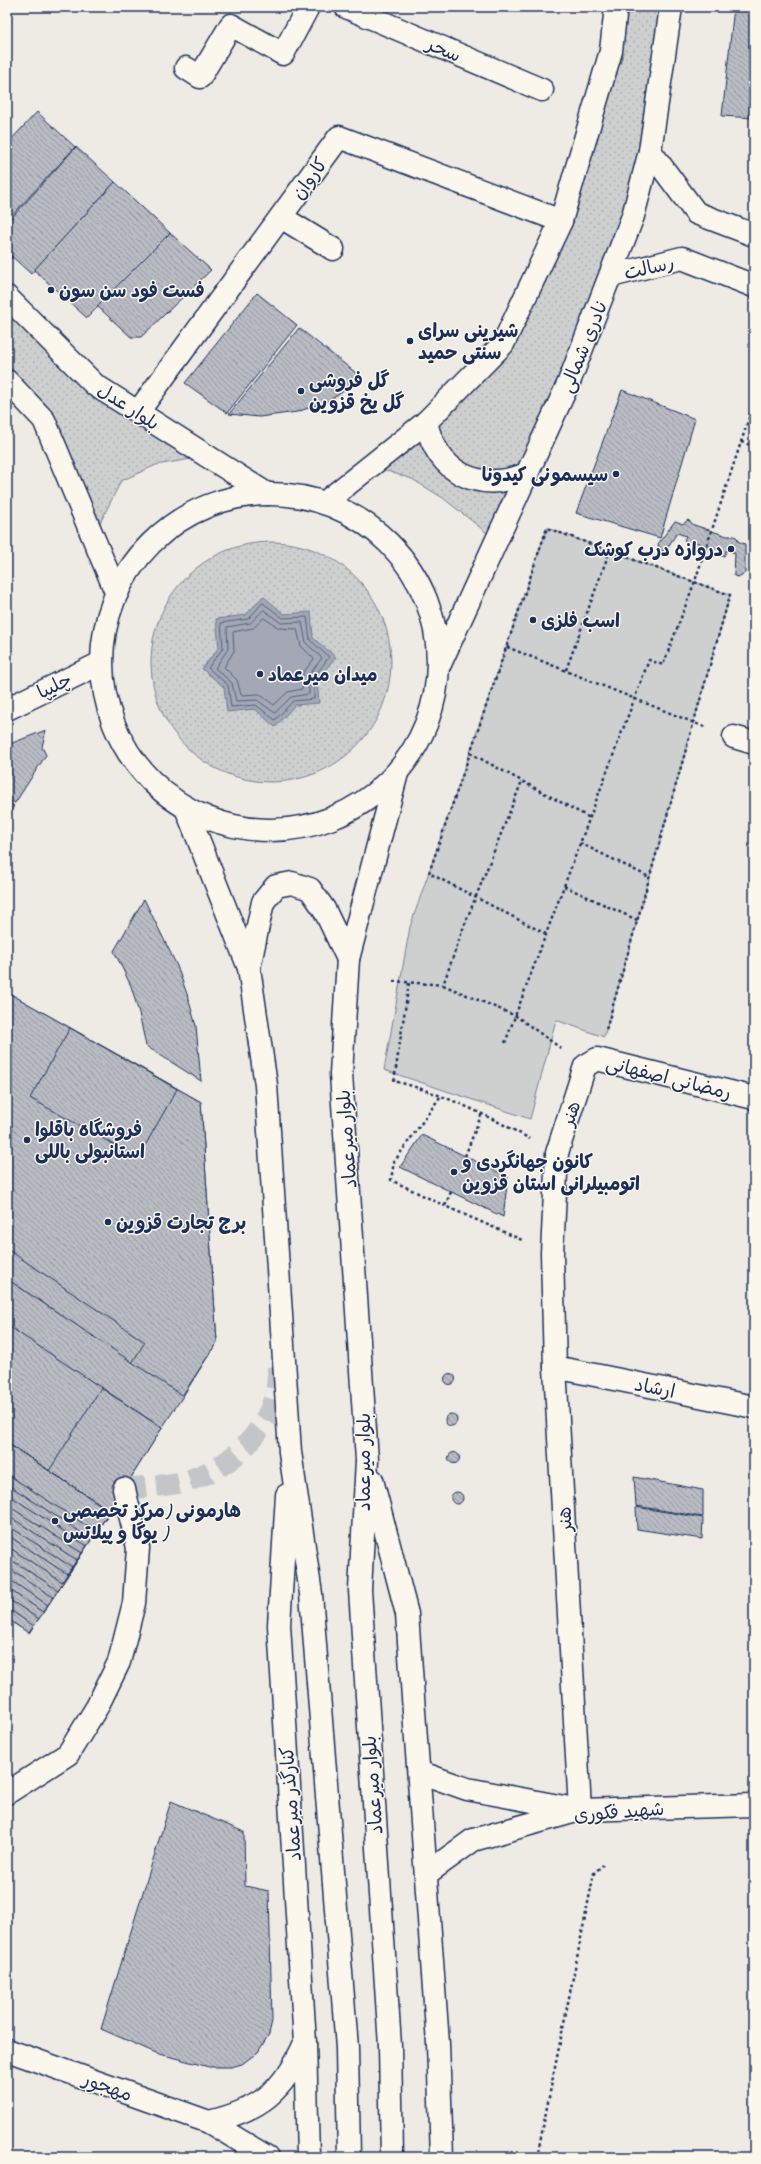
<svg xmlns="http://www.w3.org/2000/svg" width="761" height="2164" viewBox="0 0 761 2164" font-family="Caveat,'Playpen Sans Arabic',sans-serif">
	<style>
		.grass { fill: url(#grass-dots); stroke: #747f96 }
		.park { fill: #cecfcf; stroke: #747f96 }
		.water { fill: #a3a8b4; stroke: #6d7892 }
		.lines { fill: none; stroke-linecap: round; stroke-linejoin: round }
		.shore { stroke: #515f80; stroke-width: 1 }
		.building { fill: url(#building-back-hatch); stroke: #1b2f5e }
		.minor-tunnel { stroke: #c4c5c9; stroke-width: 22; stroke-dasharray: 22 11; stroke-linecap: butt }
		.minor-casing { stroke: #1b2f5e; stroke-width: 25 }
		.major-casing { stroke: #1b2f5e; stroke-width: 25 }
		.path { stroke: #1b2f5e; stroke-width: 2.5; stroke-dasharray: 3 3; stroke-linecap: butt }
		.minor { stroke: #fbf7ec; stroke-width: 22 }
		.major { stroke: #fbf7ec; stroke-width: 22 }
		.poi-dot { fill: #1b2f5e; stroke: #fbf7ec; stroke-width: 1.5 }
		.labels { text-anchor: middle; stroke-width: 3; stroke-linejoin: round; paint-order: stroke }
		.street-label { font-size: 19px; fill: #1b2f5e; stroke: #fbf7ec }
		.poi-label { font-size: 19px; font-weight: bold; fill: #1b2f5e; stroke: #fbf7ec; text-anchor: start }
	</style>
	<defs>
		<pattern id="grass-dots" width="8" height="8" patternUnits="userSpaceOnUse"><rect width="8" height="8" fill="#cecfcf"/><path d="M2 2h.1M6 6h.1" fill="none" stroke="#b0b2b4" stroke-width="1.8" stroke-linecap="round"/></pattern>
		<pattern id="building-back-hatch" width="6" height="6" patternUnits="userSpaceOnUse"><rect width="6" height="6" fill="#b9bcc3"/><path d="M-1 5l2 2M0 0l6 6M5-1l2 2" fill="none" stroke="#9699a2"/></pattern>
	</defs>
	<rect width="100%" height="100%" fill="#eeebe4"/>
	<filter id="ink" filterUnits="userSpaceOnUse"><feTurbulence type="fractalNoise" baseFrequency=".025" numOctaves="2"/><feDisplacementMap in="SourceGraphic" scale="8" xChannelSelector="R" yChannelSelector="G"/><feConvolveMatrix kernelMatrix="1 2 1 2 8 2 1 2 1" color-interpolation-filters="sRGB"/></filter>
	<g filter="url(#ink)">
		<!-- grass -->
		<g class="grass">
			<polygon points="616,7 671,7 650,151 497,541 443,498 412,479 371,466 475,372 561,221"/>
			<polygon points="7,297 95,385 208,456 156,465 121,481 93,537 44,420 7,381"/>
			<circle cx="271" cy="662" r="120"/>
		</g>
		<!-- park -->
		<polygon class="park" points="547,528 730,595 604,1037 556,1020 530,1119 384,1070 410,927"/>
		<!-- water -->
		<polygon class="water" points="263,596 284,614 311,612 313,638 336,657 317,679 319,703 295,705 275,727 255,709 227,712 224,687 202,669 219,647 216,619 246,615"/>
		<g class="lines">
			<!-- shore -->
			<g class="shore">
				<polygon points="263,603 283,618 307,617 310,640 329,657 314,677 314,699 293,701 275,720 256,705 231,707 228,685 208,668 223,648 221,623 248,619"/>
				<polygon points="264,610 281,623 302,622 306,643 322,658 309,675 309,694 291,697 275,713 257,700 236,701 232,683 215,668 228,649 227,627 250,623"/>
				<polygon points="264,618 279,628 297,629 301,646 314,659 303,673 302,689 288,692 274,705 259,694 241,695 237,680 224,667 234,651 233,632 253,628"/>
			</g>
		</g>
		<!-- building -->
		<g class="building">
			<polygon points="734,7 754,7 754,118 722,116"/>
			<polygon points="37,112 75,147 7,221 7,144"/>
			<polygon points="76,147 115,182 31,274 7,252 7,223"/>
			<polygon points="115,182 170,233 87,318 34,270"/>
			<polygon points="170,233 211,270 141,337 131,337 97,306"/>
			<polygon points="257,293 297,325 227,413 185,383"/>
			<polygon points="299,328 361,377 352,386 328,401 297,412 259,417 229,414"/>
			<polygon points="622,390 695,419 660,538 576,513"/>
			<polygon points="688,520 694,525 727,536 735,536 738,539 737,541 745,544 745,573 738,577 734,576 735,553 727,550 724,556 721,556 719,553 719,550 692,541 690,544 687,544 684,540 686,536 677,533 665,551 660,551 658,544 675,521 683,524"/>
			<polygon points="46,730 42,747 46,755 15,803 7,799 7,745"/>
			<polygon points="7,802 14,806 7,816"/>
			<polygon points="144,899 177,966 187,994 196,1026 201,1081 146,1046 139,1013 131,986 114,951"/>
			<polygon points="7,992 201,1102 217,1342 183,1396 7,1279"/>
			<polygon points="7,992 201,1102 217,1342 29,1633 7,1619"/>
			<polygon points="70,1028 177,1089 138,1158 30,1098"/>
			<polygon points="422,1135 508,1177 503,1217 400,1167"/>
			<polygon points="7,1249 145,1342 132,1363 7,1279"/>
			<polygon points="7,1279 183,1396 162,1428 7,1326"/>
			<polygon points="7,1325 162,1428 110,1511 7,1443"/>
			<circle cx="450" cy="1379" r="5.5"/>
			<polygon points="101,1388 162,1428 110,1511 49,1471"/>
			<circle cx="451" cy="1420" r="6"/>
			<polygon points="7,1443 110,1511 29,1633 7,1619"/>
			<polygon points="7,1443 110,1511 34,1626 7,1608"/>
			<polygon points="7,1443 110,1511 39,1619 7,1598"/>
			<polygon points="7,1443 110,1511 43,1612 7,1588"/>
			<polygon points="7,1443 110,1511 48,1605 7,1578"/>
			<polygon points="7,1443 110,1511 53,1597 7,1567"/>
			<polygon points="7,1443 110,1511 58,1590 7,1557"/>
			<polygon points="7,1443 110,1511 62,1582 7,1546"/>
			<polygon points="7,1443 110,1511 67,1574 7,1535"/>
			<polygon points="7,1443 110,1511 72,1567 7,1525"/>
			<polygon points="7,1443 110,1511 77,1560 7,1515"/>
			<polygon points="7,1443 110,1511 82,1553 7,1505"/>
			<polygon points="7,1443 110,1511 87,1546 7,1494"/>
			<polygon points="7,1443 110,1511 91,1539 7,1484"/>
			<polygon points="7,1443 110,1511 96,1532 7,1474"/>
			<circle cx="454" cy="1458" r="5.5"/>
			<polygon points="634,1477 703,1490 703,1517 636,1506"/>
			<circle cx="457" cy="1498" r="6"/>
			<polygon points="636,1507 703,1518 702,1539 637,1529"/>
			<polygon points="171,1801 244,1832 245,1886 269,1891 272,2021 269,2034 258,2052 242,2064 231,2067 209,2067 156,2053 101,2029"/>
		</g>
		<g class="lines">
			<!-- minor-tunnel -->
			<path class="minor-tunnel" d="M124 1489C142 1487 160 1486 178 1483 223 1474 266 1437 276 1392 278 1383 278 1373 278 1365"/>
			<!-- minor casing -->
			<g class="minor-casing">
				<g id="minor">
					<polyline points="346,7 542,90"/>
					<polyline points="186,68 200,77 231,25 283,54 308,7"/>
					<polyline points="650,151 696,213 754,235"/>
					<polyline points="281,217 333,249"/>
					<polyline points="611,276 682,258 754,286"/>
					<polyline points="138,412 339,137 561,221"/>
					<polyline points="7,709 101,663"/>
					<polyline points="734,737 754,743"/>
					<polyline points="555,1367 754,1407"/>
					<polyline points="419,1772 467,1789 575,1809"/>
					<polyline points="7,1793 68,1754 97,1707 119,1662 134,1603 138,1548 124,1489"/>
					<polyline points="580,1810 555,1367 552,1253 557,1153 585,1066 597,1059 754,1098"/>
					<polyline points="426,1874 473,1840 580,1810 754,1805"/>
					<polyline points="7,2050 209,2122 267,2157"/>
					<path d="M209 2122C260 2110 283 2092 305 2043"/>
				</g>
			</g>
			<!-- major casing -->
			<g class="major-casing">
				<g id="major">
					<polyline points="7,297 95,385 267,494"/>
					<polyline points="7,381 44,420 116,592"/>
					<path d="M426 422C438 474 478 493 527 474"/>
					<circle cx="270" cy="662" r="168"/>
					<polyline points="324,503 426,422 503,344 561,221 611,51 616,7"/>
					<polyline points="440,664 569,382 633,216 650,151 671,7"/>
					<polyline points="186,808 249,968 266,1085 290,1452 311,1594 347,2048 349,2157"/>
					<polyline points="249,968 263,902 276,886 292,883 310,889 324,909 348,959"/>
					<polyline points="372,1480 407,1614 438,2044 442,2157"/>
					<polyline points="287,1495 279,1625 305,2043 308,2157"/>
					<polyline points="392,2157 390,2046 360,1590 367,1460 341,1074 348,959 397,773"/>
				</g>
			</g>
			<!-- path -->
			<g class="path">
				<polyline points="7,263 12,257"/>
				<polyline points="741,442 754,446"/>
				<polyline points="507,647 707,728"/>
				<polyline points="566,670 610,550"/>
				<polyline points="470,753 590,818"/>
				<polyline points="580,843 649,877"/>
				<polyline points="564,886 637,920"/>
				<polyline points="546,934 429,873 547,528 730,595 606,1030"/>
				<polyline points="393,981 443,985 463,929 522,781"/>
				<path d="M409 983 394 1081C442 1093 487 1115 530 1139"/>
				<polyline points="443,985 516,1016 562,1049"/>
				<polyline points="505,1043 649,660 663,665 695,581 754,403"/>
				<polyline points="440,1097 394,1162 391,1180 445,1206"/>
				<polyline points="465,1156 482,1113"/>
				<polyline points="451,1192 445,1206 522,1240"/>
				<polyline points="537,2157 594,1873 603,1865"/>
			</g>
			<!-- minor -->
			<use href="#minor" class="minor"/>
			<!-- major -->
			<use href="#major" class="major"/>
		</g>
	</g>
	<!-- markers -->
	<g class="poi-dot">
		<circle cx="51" cy="290" r="4"/>
		<circle cx="410" cy="341" r="4"/>
		<circle cx="301" cy="391" r="4"/>
		<circle cx="616" cy="474" r="4"/>
		<circle cx="731" cy="549" r="4"/>
		<circle cx="533" cy="620" r="4"/>
		<circle cx="260" cy="674" r="4"/>
		<circle cx="27" cy="1140" r="4"/>
		<circle cx="454" cy="1172" r="4"/>
		<circle cx="108" cy="1222" r="4"/>
		<circle cx="55" cy="1521" r="4"/>
	</g>
	<g class="labels">
		<!-- street labels -->
		<g class="street-label">
			<text transform="translate(444 49) rotate(23)" y="7">سحر</text>
			<text transform="translate(309 178) rotate(-54)" y="7">کاروان</text>
			<text transform="translate(649 267) rotate(-13)" y="7">رسالت</text>
			<text transform="translate(583 346) rotate(-68)" y="7">نادری شمالی</text>
			<text transform="translate(129 406) rotate(33)" y="7">بلوار عدل</text>
			<text transform="translate(54 685) rotate(-26)" y="7">چلیپا</text>
			<text transform="translate(669 1077) rotate(14)" y="7">رمضانی اصفهانی</text>
			<text transform="translate(570 1113) rotate(-72)" y="7">هنر</text>
			<text transform="translate(346 1139) rotate(-94)" y="7">بلوار میرعماد</text>
			<text transform="translate(655 1387) rotate(11)" y="7">ارشاد</text>
			<text transform="translate(363 1462) rotate(-90)" y="7">بلوار میرعماد</text>
			<text transform="translate(564 1519) rotate(-93)" y="7">هنر</text>
			<text transform="translate(372 1785) rotate(-94)" y="7">بلوار میرعماد</text>
			<text transform="translate(290 1804) rotate(-94)" y="7">کنارگذر میرعماد</text>
			<text transform="translate(619 1811) rotate(-4)" y="7">شهید فکوری</text>
			<text transform="translate(108 2086) rotate(20)" y="7">مهجور</text>
		</g>
		<!-- poi labels -->
		<g class="poi-label">
			<text x="59" y="297">فست فود سن سون</text>
			<text x="418" y="337">شیرینی سرای<tspan x="418" dy="22">سنتی حمید</tspan></text>
			<text x="309" y="387">گل فروشی<tspan x="309" dy="22">گل یخ قزوین</tspan></text>
			<text x="608" y="481" text-anchor="end">سیسمونی کیدونا</text>
			<text x="723" y="556" text-anchor="end">دروازه درب کوشک</text>
			<text x="541" y="627">اسب فلزی</text>
			<text x="268" y="681">میدان میرعماد</text>
			<text x="35" y="1136">فروشگاه باقلوا<tspan x="35" dy="22">استانبولی باللی</tspan></text>
			<text x="462" y="1168">کانون جهانگردی و<tspan x="462" dy="22">اتومبیلرانی استان قزوین</tspan></text>
			<text x="116" y="1229">برج تجارت قزوین</text>
			<text x="63" y="1517">هارمونی (مرکز تخصصی<tspan x="63" dy="22">یوگا و پیلاتس )</tspan></text>
		</g>
	</g>
	<!-- margin -->
	<rect width="761" height="2164" fill="none" stroke="#fbf7ec" stroke-width="24"/>
	<rect x="12" y="12" width="737" height="2140" fill="none" stroke="#1b2f5e" stroke-width="1.5" filter="url(#ink)"/>
</svg>
